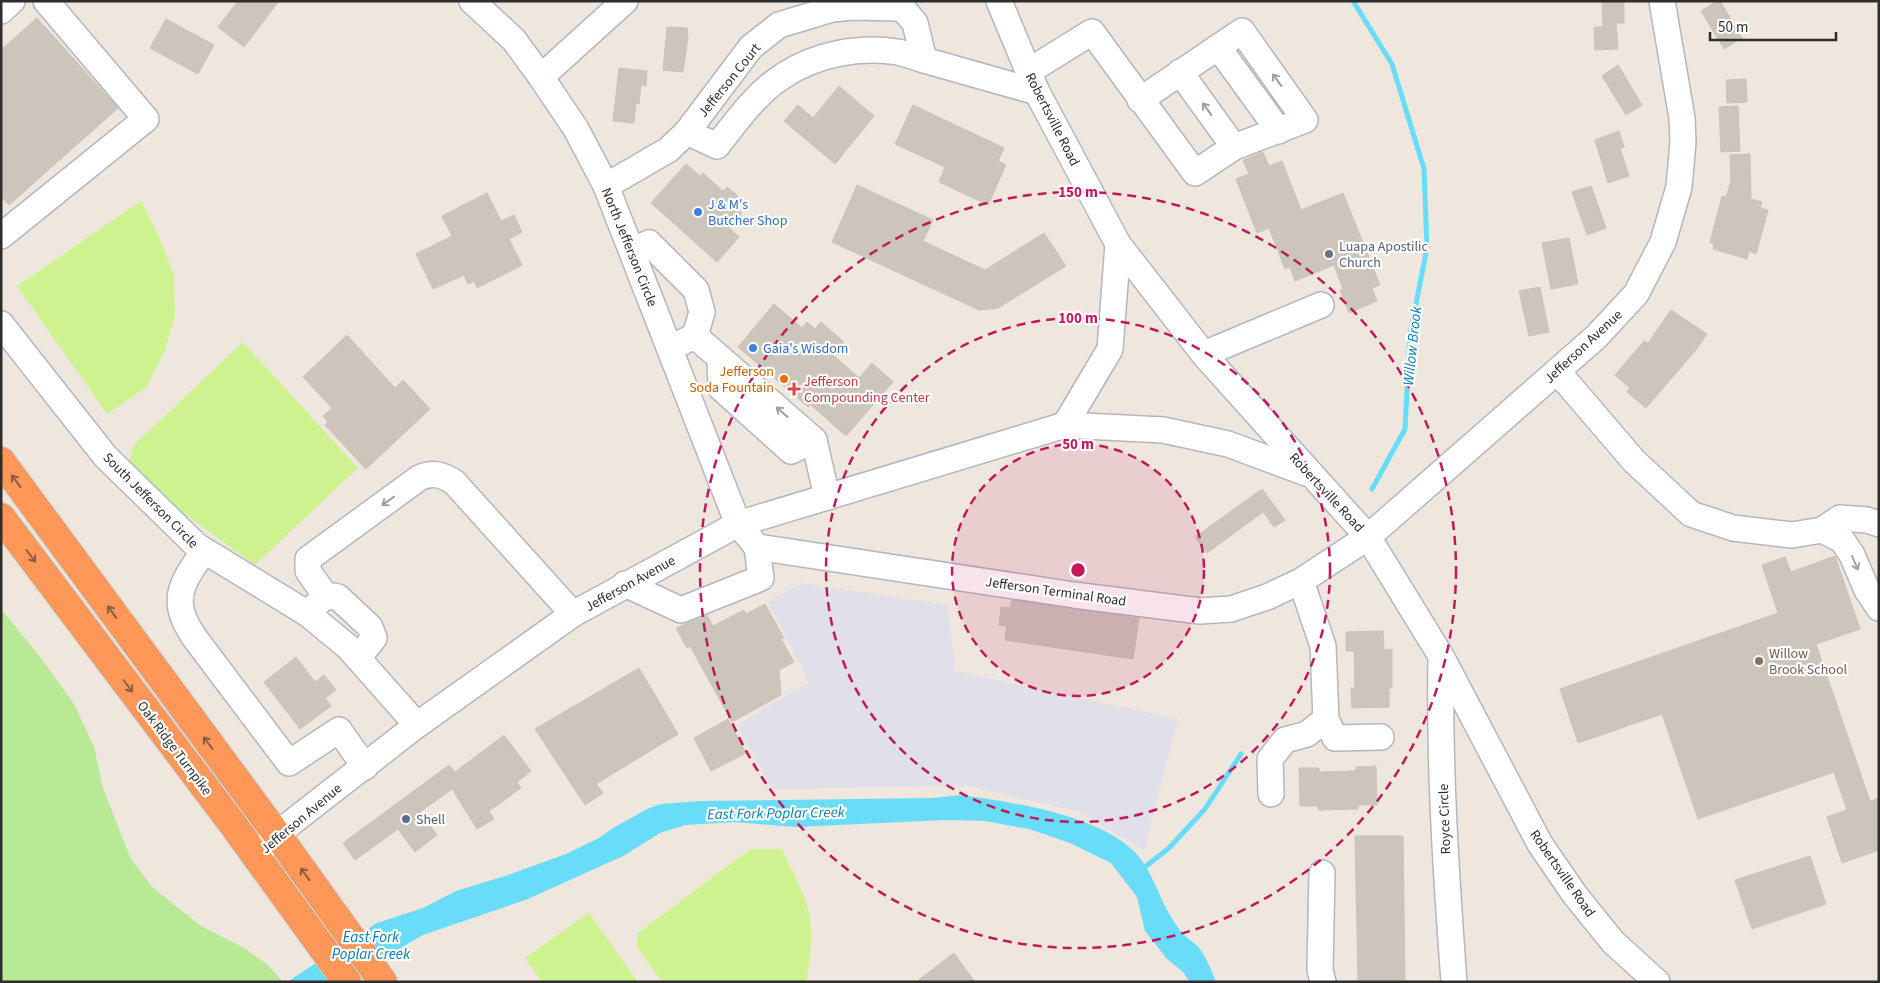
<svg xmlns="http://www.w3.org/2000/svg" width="1880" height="983" viewBox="0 0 1880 983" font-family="'Source Sans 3',sans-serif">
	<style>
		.industrial { fill: #e1dfe7 }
		.green { fill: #b8ea96 }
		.pitch { fill: #cff291 }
		.water { fill: #69dcfa }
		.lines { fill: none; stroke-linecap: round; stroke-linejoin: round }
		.stream { stroke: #69dcfa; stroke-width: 5 }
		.building { fill: #cbc5bc; stroke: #cbc3b7 }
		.minor-casing { stroke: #b2b6c1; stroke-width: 28 }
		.highway-casing { stroke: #c8c8c8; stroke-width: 30 }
		.minor { stroke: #fff; stroke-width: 25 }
		.highway { stroke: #ff9759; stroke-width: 28 }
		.oneway { stroke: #a0a0a0 }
		.oneway2 { stroke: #8c5d41 }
		.ring { fill: none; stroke: #c2185b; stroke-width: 2.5; stroke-dasharray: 9 6 }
		.shop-dot { fill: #3f7fe0; stroke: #fff; stroke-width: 2 }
		.worship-dot { fill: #6b7280; stroke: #fff; stroke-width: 2 }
		.food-dot { fill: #e8710a; stroke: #fff; stroke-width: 2 }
		.health-dot { fill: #e0444e; stroke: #fff; stroke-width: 2 }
		.education-dot { fill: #8d6e63; stroke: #fff; stroke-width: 2 }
		.service-dot { fill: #5c6f8a; stroke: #fff; stroke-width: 2 }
		.labels { text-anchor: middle; stroke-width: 4.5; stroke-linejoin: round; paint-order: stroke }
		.street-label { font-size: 14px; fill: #2d2d2d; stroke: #fff }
		.shop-label { font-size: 14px; fill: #366cbe; stroke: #fff; text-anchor: start }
		.worship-label { font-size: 14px; fill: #5b616d; stroke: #fff; text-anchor: start }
		.food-label { font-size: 14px; fill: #c56008; stroke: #fff; text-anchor: end }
		.health-label { font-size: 14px; fill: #be3a42; stroke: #fff; text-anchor: start }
		.education-label { font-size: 14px; fill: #785e54; stroke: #fff; text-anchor: start }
		.service-label { font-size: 14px; fill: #4e5e75; stroke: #fff; text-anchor: start }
		.water-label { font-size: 15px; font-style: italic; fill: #017cac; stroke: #fff }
		.centre { fill: #c2185b; stroke: #fff; stroke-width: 2.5 }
		.ring-label { font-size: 15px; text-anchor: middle; font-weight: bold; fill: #c2185b; stroke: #fff; stroke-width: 4.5; stroke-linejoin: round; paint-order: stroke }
	</style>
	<rect width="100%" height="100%" fill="#efe7de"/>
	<!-- industrial -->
	<polygon class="industrial" points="801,583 948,605 955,671 1178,719 1144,850 1079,812 967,786 772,789 737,725 809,682 768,602"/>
	<!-- green -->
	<polygon class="green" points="1,609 41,658 74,704 94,747 103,788 130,857 152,887 201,926 244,948 267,964 283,982 1,982"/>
	<!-- pitch -->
	<g class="pitch">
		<polygon points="141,201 157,232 174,275 175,316 165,350 147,387 107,414 17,286"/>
		<polygon points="243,342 358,468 255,565 138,480 129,464 134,445"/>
		<path d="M750 849H782C790 867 801 886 807 905 814 930 811 958 806 982H662L637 947 638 933Z"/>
		<polygon points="589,913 638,982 542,982 525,958"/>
	</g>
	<!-- water -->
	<path class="water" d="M960 795C1012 802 1112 816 1143 862 1155 880 1161 902 1173 920 1176 925 1180 931 1184 935 1189 940 1195 943 1199 948 1207 958 1211 970 1216 982H1190L1183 972 1167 959 1145 931 1137 897 1111 863 1070 843 1029 829 985 821 945 820 796 827 735 822 685 825 660 833 623 856 528 899 423 935 342 982H287L377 923 423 908 456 891 508 875 566 854 599 838 613 828 649 808 661 804 701 801 934 798Z"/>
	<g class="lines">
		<!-- stream -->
		<g class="stream">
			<polyline points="1353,1 1392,64 1424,169 1427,248 1410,334 1405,429 1372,489"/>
			<polyline points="1141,870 1169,848 1205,809 1241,754"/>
		</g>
	</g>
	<!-- building -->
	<g class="building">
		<polygon points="238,1 279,1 244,47 218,27"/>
		<polygon points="1602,1 1624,1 1624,23 1616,23 1618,49 1595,50 1594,27 1603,27"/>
		<polygon points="1717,1 1720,1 1742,38 1724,49 1701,11"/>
		<polygon points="37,18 118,108 9,205 1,196 1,50"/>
		<polygon points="166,19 214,45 198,74 150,48"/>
		<polygon points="667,27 687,28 688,37 683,72 663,70"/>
		<polygon points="1618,65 1642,105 1626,115 1602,76"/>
		<polygon points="619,68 647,71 646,86 641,85 639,104 636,103 634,123 613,121"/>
		<polygon points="1746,79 1747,102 1727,103 1726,80"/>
		<polygon points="839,86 874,116 835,164 784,121 798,105 813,118"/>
		<polygon points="913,105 1004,148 998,161 1006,165 988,205 939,182 945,167 895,144"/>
		<polygon points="1738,106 1740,151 1721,152 1719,107"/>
		<polygon points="1619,131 1624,147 1620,148 1629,176 1608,183 1595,140"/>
		<polygon points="1263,152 1269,166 1282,161 1301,210 1343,193 1380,285 1372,288 1377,301 1349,313 1340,290 1343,289 1334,265 1295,281 1290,267 1285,269 1269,228 1257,233 1236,179 1249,174 1243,160"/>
		<polygon points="1750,154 1751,199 1762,202 1760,208 1768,210 1756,254 1749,251 1747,259 1713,249 1714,244 1710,242 1722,196 1726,197 1731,181 1730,155"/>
		<polygon points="686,164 700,176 703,173 723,191 727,187 738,196 731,204 742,213 729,228 739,237 717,262 651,203"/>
		<polygon points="857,185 933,220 923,241 985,270 1044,233 1066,266 998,308 979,310 832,242"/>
		<polygon points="1591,186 1606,228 1587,235 1572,192"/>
		<polygon points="487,193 501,221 514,215 522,232 509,239 522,265 477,288 474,281 468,284 464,275 433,289 416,254 452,236 442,216"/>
		<polygon points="1569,238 1578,284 1551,289 1542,243"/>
		<polygon points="1540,287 1549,332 1529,336 1519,291"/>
		<polygon points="774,304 802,328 807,322 815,329 821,322 844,342 833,355 859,378 872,363 893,382 846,436 810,404 808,407 738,347"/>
		<polygon points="1671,310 1707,334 1695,351 1646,408 1627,392 1630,388 1615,375 1644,341 1648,343"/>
		<polygon points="347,335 395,388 403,380 430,409 366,469 325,425 328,422 323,416 332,408 303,377"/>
		<polygon points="1262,489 1285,520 1274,527 1263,512 1207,553 1195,537"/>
		<polygon points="1835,556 1860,629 1816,644 1870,801 1879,798 1879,850 1842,863 1827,817 1847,810 1834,772 1698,819 1662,714 1578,743 1560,689 1778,613 1762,565 1785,557 1791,572"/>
		<polygon points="1012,600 1139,618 1133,659 1005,640 1007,626 999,625 1001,607 1010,608"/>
		<polygon points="765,604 784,638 781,639 794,662 779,670 781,695 732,722 690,646 687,648 676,628 707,615 713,626 744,610 746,614"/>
		<polygon points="1383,631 1384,650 1392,649 1392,688 1389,688 1389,707 1352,708 1351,688 1355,688 1354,651 1346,651 1346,632"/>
		<polygon points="296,657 315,682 324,675 336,690 325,698 331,706 300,729 264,682"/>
		<polygon points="639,668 678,734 596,784 603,793 585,805 535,729"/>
		<polygon points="728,719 746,753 711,771 694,738"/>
		<polygon points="504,735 531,771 517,782 521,788 489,811 494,819 477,829 452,789 420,812 437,835 415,852 398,829 355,860 343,843 449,765 455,772"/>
		<polygon points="1376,766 1377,805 1358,805 1358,809 1319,810 1318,806 1300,806 1299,768 1319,768 1319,772 1356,771 1356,767"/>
		<polygon points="1355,836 1403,836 1405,982 1358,982"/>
		<polygon points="1810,856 1826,904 1752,929 1735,880"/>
		<polygon points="954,953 975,982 916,982"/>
	</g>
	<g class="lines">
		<!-- minor casing -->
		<g class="minor-casing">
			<g id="minor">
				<polyline points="472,1 514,40 541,77 576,129 606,186 738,524 757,547 1074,595 1200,611 1231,609 1267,597 1301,581 1368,537 1596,337 1636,294 1663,242 1679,187 1683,142 1682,118 1662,1"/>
				<polyline points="999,1 1037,92 1118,244 1206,357 1368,537 1441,656 1540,844 1575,895 1613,942 1657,982"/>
				<polyline points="1,11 12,1"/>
				<polyline points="1218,47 1279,131"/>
				<polyline points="1029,71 1092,32 1195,173 1234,147 1305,120 1242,31 1140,100"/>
				<polyline points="1180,72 1234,147"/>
				<polyline points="541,77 625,1"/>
				<path d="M687 132 717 146C736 122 756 93 783 76 816 54 859 46 898 52 906 54 915 57 924 60"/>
				<polyline points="606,186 668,150 687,132 751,47 779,25 832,9 853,7 897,8 905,11 915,23 924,60 1037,92"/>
				<polyline points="1,236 146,119 46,1"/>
				<polyline points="632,250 649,243 696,290 702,312 695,336"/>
				<polyline points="1,324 105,456 197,546 308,614 348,647 417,725"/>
				<polyline points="670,348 695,336 814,440 827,497"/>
				<polyline points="1204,354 1321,305"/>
				<polyline points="720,358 721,388 791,451 814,440"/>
				<polyline points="1557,371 1634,461 1691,514 1733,528 1792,535 1822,530 1840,518 1867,520 1879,524"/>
				<polyline points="1065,425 1110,349 1118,244"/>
				<polyline points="1822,530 1842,540 1852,555 1867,590 1879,608"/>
				<path d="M204 551C191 570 173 591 183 616 185 623 190 630 194 637L289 763 339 730 365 767"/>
				<polyline points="1301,581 1323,646 1326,719 1335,738 1381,737"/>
				<polyline points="625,584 681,610 761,578 757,547"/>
				<polyline points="324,598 334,596 338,597 370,627 374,638 358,658"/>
				<path d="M308 614 325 595 308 571V559L419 478C432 472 441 474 454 482L573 614"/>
				<path d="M1441 658C1439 766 1446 874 1454 982"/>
				<polyline points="1271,794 1270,759 1285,740 1307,734 1326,719"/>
				<polyline points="255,856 291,823 417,725 573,614 738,524 1065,425 1163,430 1228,444 1306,473"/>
				<polyline points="1322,873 1320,970 1323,982"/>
			</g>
		</g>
		<!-- highway casing -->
		<g class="highway-casing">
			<g id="highway">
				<polyline points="1,461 278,836 383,982"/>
				<polyline points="1,517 234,826 347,982"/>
			</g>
		</g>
		<!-- minor -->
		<use href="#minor" class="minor"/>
		<!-- highway -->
		<use href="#highway" class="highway"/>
	</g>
	<!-- one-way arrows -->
	<defs><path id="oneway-shaft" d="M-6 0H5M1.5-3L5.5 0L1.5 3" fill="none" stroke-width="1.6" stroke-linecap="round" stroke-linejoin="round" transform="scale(1.25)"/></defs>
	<g class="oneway">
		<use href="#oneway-shaft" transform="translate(1277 80) rotate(-126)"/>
		<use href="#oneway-shaft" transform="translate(1207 109) rotate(-126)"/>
		<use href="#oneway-shaft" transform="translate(782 412) rotate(-139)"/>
		<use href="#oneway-shaft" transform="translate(388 501) rotate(144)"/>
		<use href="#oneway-shaft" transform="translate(1855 563) rotate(66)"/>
	</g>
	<g class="oneway2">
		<use href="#oneway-shaft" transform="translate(16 481) rotate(-126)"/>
		<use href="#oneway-shaft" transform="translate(31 556) rotate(53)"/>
		<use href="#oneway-shaft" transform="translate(112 612) rotate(-126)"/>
		<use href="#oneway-shaft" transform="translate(128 686) rotate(53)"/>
		<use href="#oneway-shaft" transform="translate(208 743) rotate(-127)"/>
		<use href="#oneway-shaft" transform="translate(305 874) rotate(-126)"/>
	</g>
	<!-- distance rings -->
	<circle cx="1078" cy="570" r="126" fill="#c2185b" fill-opacity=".12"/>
	<g class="ring">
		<circle cx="1078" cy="570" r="126"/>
		<circle cx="1078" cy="570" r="252"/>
		<circle cx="1078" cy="570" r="378"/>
	</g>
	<!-- markers -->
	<g class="shop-dot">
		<circle cx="698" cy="212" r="5"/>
		<circle cx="753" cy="348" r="5"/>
	</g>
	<circle class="worship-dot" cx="1329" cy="254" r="5"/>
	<circle class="food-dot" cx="784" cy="379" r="5"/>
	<path class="health-dot" d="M791.5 381.5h5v5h5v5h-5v5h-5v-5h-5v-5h5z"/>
	<circle class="education-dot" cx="1759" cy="661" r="5"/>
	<circle class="service-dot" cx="406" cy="819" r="5"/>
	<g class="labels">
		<!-- street labels -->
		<g class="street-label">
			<text transform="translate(729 80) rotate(-51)" y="5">Jefferson Court</text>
			<text transform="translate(1053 119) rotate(63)" y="5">Robertsville Road</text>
			<text transform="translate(630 247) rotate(68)" y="5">North Jefferson Circle</text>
			<text transform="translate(1583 346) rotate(-43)" y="5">Jefferson Avenue</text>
			<text transform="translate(1327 492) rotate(47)" y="5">Robertsville Road</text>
			<text transform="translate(151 500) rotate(45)" y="5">South Jefferson Circle</text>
			<text transform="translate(630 583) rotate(-29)" y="5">Jefferson Avenue</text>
			<text transform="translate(1056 591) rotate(8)" y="5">Jefferson Terminal Road</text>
			<text transform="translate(175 748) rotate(53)" y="5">Oak Ridge Turnpike</text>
			<text transform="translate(301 818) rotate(-40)" y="5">Jefferson Avenue</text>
			<text transform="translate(1444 819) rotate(-92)" y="5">Royce Circle</text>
			<text transform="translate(1563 873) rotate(55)" y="5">Robertsville Road</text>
		</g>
		<!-- shop labels -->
		<g class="shop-label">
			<text x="708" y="209">J &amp; M's<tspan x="708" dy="16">Butcher Shop</tspan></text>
			<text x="763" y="353">Gaia's Wisdom</text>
		</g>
		<!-- worship labels -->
		<g class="worship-label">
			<text x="1339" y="251">Luapa Apostilic<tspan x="1339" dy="16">Church</tspan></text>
		</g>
		<!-- food labels -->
		<g class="food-label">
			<text x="774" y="376">Jefferson<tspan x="774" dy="16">Soda Fountain</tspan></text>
		</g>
		<!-- health labels -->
		<g class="health-label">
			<text x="804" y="386">Jefferson<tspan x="804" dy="16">Compounding Center</tspan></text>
		</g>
		<!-- education labels -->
		<g class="education-label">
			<text x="1769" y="658">Willow<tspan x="1769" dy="16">Brook School</tspan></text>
		</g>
		<!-- service labels -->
		<g class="service-label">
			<text x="416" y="824">Shell</text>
		</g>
		<!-- water labels -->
		<g class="water-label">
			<text transform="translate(1412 346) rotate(-84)" y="5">Willow Brook</text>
			<text transform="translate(776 813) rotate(-1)" y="5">East Fork Poplar Creek</text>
			<text x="371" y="942">East Fork<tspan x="371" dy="17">Poplar Creek</tspan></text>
		</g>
	</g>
	<circle cx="1078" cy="570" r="8" class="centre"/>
	<g class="ring-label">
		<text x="1078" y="197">150 m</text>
		<text x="1078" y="323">100 m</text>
		<text x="1078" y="449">50 m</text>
	</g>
	<!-- border -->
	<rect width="1880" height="983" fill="none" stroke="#2d2d2d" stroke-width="5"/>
	<!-- scale -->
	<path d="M1710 32v8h126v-8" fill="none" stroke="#2d2d2d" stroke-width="2.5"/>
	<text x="1718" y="32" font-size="15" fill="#2d2d2d" stroke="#ffffff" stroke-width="4" paint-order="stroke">50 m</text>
</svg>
